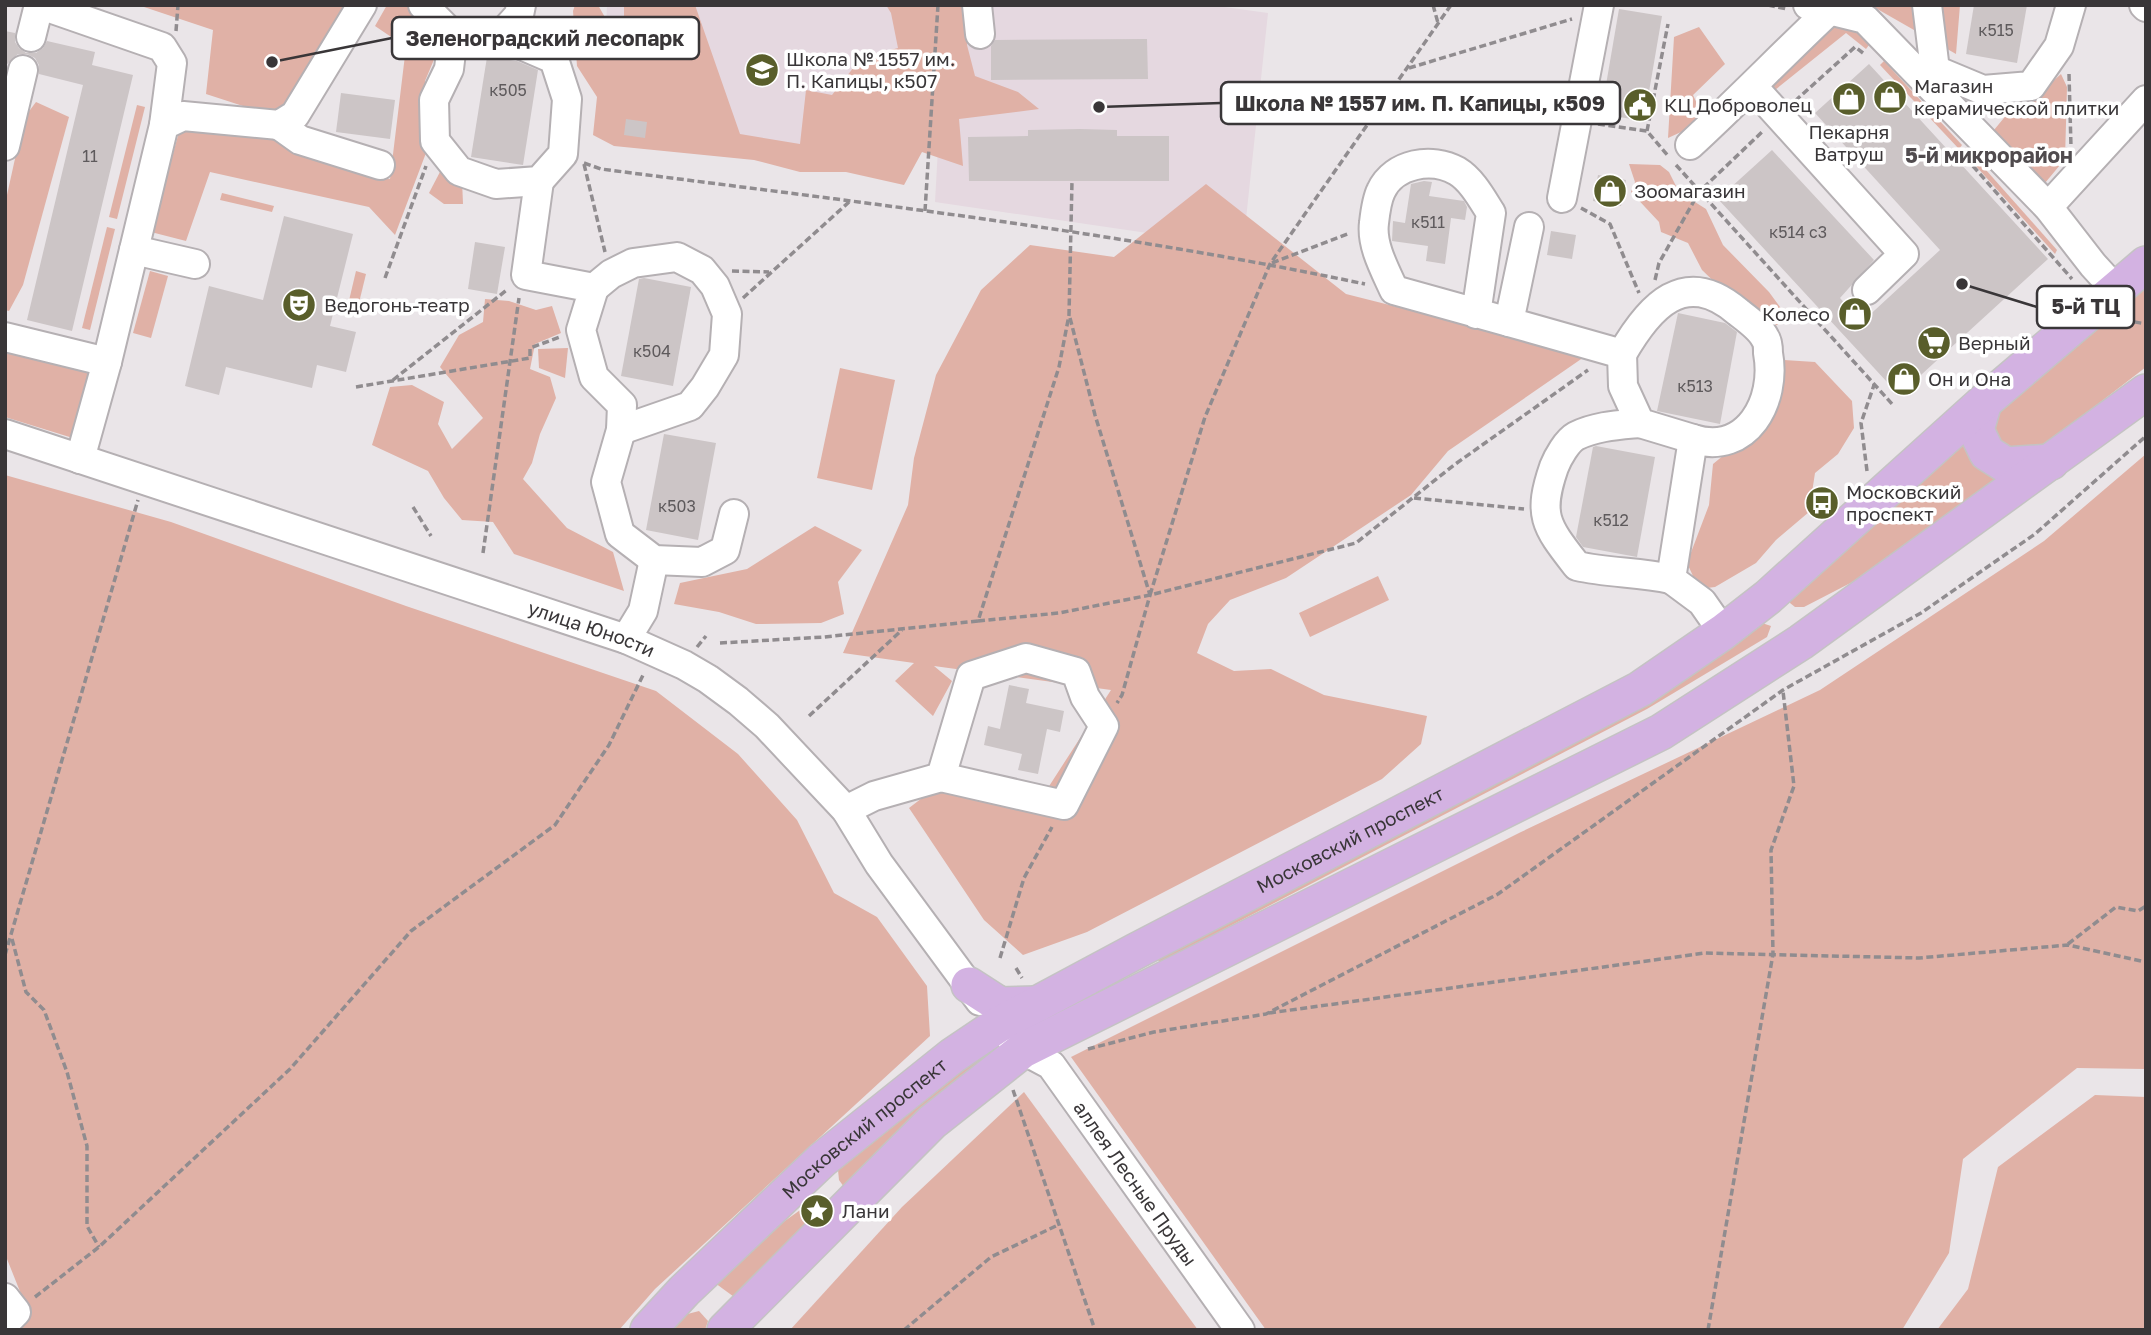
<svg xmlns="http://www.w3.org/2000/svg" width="2151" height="1335" viewBox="0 0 2151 1335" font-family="'Golos Text',sans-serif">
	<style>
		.built { fill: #e5d8e0 }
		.green { fill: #e0b1a6 }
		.building { fill: #ccc5c6 }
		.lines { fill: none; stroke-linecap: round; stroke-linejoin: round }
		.minor-casing { stroke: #b5b0b3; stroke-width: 32 }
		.major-casing { stroke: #c4c3c3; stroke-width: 38 }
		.path { stroke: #908c8f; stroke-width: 3.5; stroke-dasharray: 7 3.5; stroke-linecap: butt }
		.minor { stroke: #fff; stroke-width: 28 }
		.major { stroke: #d3b2e2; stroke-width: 35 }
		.labels { text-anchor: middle; stroke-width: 7; stroke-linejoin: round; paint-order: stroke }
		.number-label { font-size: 16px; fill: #5e5a5c }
		.poi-label { font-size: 19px; fill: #393638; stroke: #fff; text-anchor: start }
		.street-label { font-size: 19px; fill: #393638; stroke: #fff }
		.neighbourhood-label { font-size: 21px; font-weight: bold; fill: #504b4e; stroke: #fff }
		.leader { fill: none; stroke: #393638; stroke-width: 2.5 }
		.callout-dot { fill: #393638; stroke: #fff; stroke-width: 2.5 }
		.callout { fill: #fff; stroke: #393638; stroke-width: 2.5 }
		.callout-label { font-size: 21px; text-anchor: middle; font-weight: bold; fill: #393638 }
	</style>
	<rect width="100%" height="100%" fill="#eae5e8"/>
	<!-- built -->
	<g class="built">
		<polygon points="607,5 923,5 914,167 602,134"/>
		<polygon points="946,5 1210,5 1268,13 1243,247 935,202"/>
	</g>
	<!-- green -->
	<g class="green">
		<polygon points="138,5 369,5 298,124 206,94 213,30"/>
		<polygon points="387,5 412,5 436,33 438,50 425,81 426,123 429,145 395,235 369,207 210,172 186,241 151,232 181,125 273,132 305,152 390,179 406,47 375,26"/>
		<polygon points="575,5 598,5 624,51 624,5 695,5 740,134 800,144 806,90 832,95 861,58 898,48 891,13 886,5 966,5 967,45 975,76 1018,92 1039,109 959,119 963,166 922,152 904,185 846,172 800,172 754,160 614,146 593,135 597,97 577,66 573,11"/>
		<polygon points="1870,5 1960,5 1956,54 1872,6"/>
		<polygon points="1843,24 1857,30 1869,45 1866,49 1846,33 1775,90 1772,82 1825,29"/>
		<polygon points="1699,27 1725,64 1693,95 1705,121 1668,138 1674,37"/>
		<polygon points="1884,61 1962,145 1959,149 1880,65"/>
		<polygon points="2061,74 2067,87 2065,159 2045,183 1989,136 2018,101 2020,91 2043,90"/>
		<polygon points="36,102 69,117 23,285 9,311 5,310 5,204 24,118"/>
		<polygon points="137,105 145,107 117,219 109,217"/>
		<polygon points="1970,152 2057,250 2055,254 1966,155"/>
		<polygon points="1629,164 1660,165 1669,172 1679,192 1706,209 1723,245 1769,292 1788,318 1772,328 1733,300 1702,270 1688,243 1661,232 1659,222 1631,192 1635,182"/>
		<polygon points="441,170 462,180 463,204 444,204 429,193"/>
		<polygon points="1206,184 1346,294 1587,355 1448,451 1411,495 1286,578 1230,600 1208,624 1197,653 1234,671 1271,669 1324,695 1427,716 1421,744 1382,779 1087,932 1023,955 984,920 909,808 943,782 1035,808 1111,690 934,666 952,681 933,716 895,681 914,663 843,653 908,505 914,458 936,375 981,290 1030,245 1114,257"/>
		<polygon points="222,193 274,206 272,212 220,200"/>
		<polygon points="107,227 115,229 90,330 82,328"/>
		<polygon points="150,271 168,276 151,338 133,333"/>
		<polygon points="356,271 366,274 357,311 347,309"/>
		<path d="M2146 279V367L2037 451C1992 456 1991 441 1995 403Z"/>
		<polygon points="485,299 509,301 536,310 552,306 561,333 535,344 530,369 550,377 556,398 540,434 532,463 523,479 567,528 613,552 624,591 514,554 493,522 462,520 444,498 428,471 372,445 390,387 412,385 444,402 438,424 452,449 483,418 440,367 459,335 483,322"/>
		<polygon points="5,345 94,367 76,439 5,417"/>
		<polygon points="568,348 565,378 539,368 538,349"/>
		<polygon points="1784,360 1815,362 1852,401 1854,428 1838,454 1815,473 1809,512 1776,540 1756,563 1715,587 1699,589 1687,563 1709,505 1713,464 1735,446 1768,393"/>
		<polygon points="840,368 895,380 872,490 817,478"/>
		<path d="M1965 433C1974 459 1976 471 2003 481L1864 576 1804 607H1795L1790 603 1791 591Z"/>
		<polygon points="2146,454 2146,1069 2077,1068 1963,1159 1949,1253 1902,1330 1266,1330 1071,1057 1521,832 1820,690 2044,541"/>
		<polygon points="5,475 171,522 406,606 656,691 738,754 797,820 834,893 877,917 927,986 930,1036 655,1289 619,1330 8,1330 27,1309 5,1254"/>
		<polygon points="815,526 862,550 838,582 844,614 821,623 756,624 719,612 674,604 680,583 747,569"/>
		<polygon points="1378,576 1389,600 1310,637 1299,613"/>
		<polygon points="1762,623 1771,626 1767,637 1647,709 1161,962 1154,958"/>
		<polygon points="989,1050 994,1055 844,1187 839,1180 838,1170 911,1105"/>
		<polygon points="1024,1092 1198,1330 790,1330 902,1207"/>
		<polygon points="2095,1095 2146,1097 2146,1330 1937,1330 1968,1289 1998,1167"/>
		<polygon points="817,1198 831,1212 741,1302 715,1283 775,1228"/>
		<polygon points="699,1311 708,1321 705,1330 667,1330 680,1316"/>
	</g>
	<!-- building -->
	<g class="building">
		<polygon points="1974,5 2027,5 2017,63 1966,54"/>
		<polygon points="1619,9 1662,16 1644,121 1601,114"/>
		<polygon points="5,31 15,33 15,42 19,48 26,53 36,53 43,48 47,41 95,52 92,65 133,75 72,331 27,320 83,85 39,74 39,65 35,58 27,54 18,54 5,66"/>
		<polygon points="1147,39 1148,79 991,80 991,46 995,40"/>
		<polygon points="487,57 517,61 538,70 523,165 471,157"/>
		<polygon points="1869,64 2048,259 1899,395 1718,199 1772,150 1874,260 1840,298 1862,322 1940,250 1815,113"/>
		<polygon points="341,93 395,100 390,139 336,132"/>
		<polygon points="626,119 647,122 645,138 624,135"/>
		<polygon points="1080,129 1117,130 1117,136 1169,136 1169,181 969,181 968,137 1028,136 1028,130"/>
		<polygon points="1598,175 1626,180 1621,206 1593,201"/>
		<polygon points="1424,181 1432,182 1429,196 1464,201 1467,207 1465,220 1451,218 1445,264 1426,261 1428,246 1392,241 1393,221 1405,223 1411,184"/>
		<polygon points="284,216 353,234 330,326 356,332 346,372 317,365 312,388 226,367 219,395 185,386 209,286 263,300"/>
		<polygon points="1551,231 1576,235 1572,259 1547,255"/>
		<polygon points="475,242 505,247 497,294 468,289"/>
		<polygon points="644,278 691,287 673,386 621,376 639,279"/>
		<polygon points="1678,313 1725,323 1737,332 1720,424 1657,411"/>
		<polygon points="664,434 716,443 698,540 646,530"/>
		<polygon points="1596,446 1655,457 1637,557 1583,547 1576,537 1593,447"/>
		<polygon points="1009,685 1029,689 1026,703 1064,711 1060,732 1047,729 1038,774 1018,770 1022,754 984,745 988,726 1000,729"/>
	</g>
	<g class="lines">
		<!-- minor casing -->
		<g class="minor-casing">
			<g id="minor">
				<polyline points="41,5 162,47 172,63 164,125"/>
				<polyline points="423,5 453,35 500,36 519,15 521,5"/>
				<polyline points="977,5 980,34"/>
				<polyline points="1808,5 1865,19 2048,207 2093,265 2115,289"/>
				<polyline points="1927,5 1935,70 1983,90 2031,86 2059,46 2071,5"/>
				<polyline points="2144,5 2146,7"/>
				<polyline points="453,35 449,69 434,100 435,141 459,171 496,184 539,181 563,154 567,99 554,59 500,36"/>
				<polyline points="31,37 39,5"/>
				<polyline points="1753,87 1904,254 1867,290"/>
				<polyline points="279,125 300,140 380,165"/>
				<path d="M1690 145C1738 101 1783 54 1831 9"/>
				<polyline points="5,146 23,70"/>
				<polyline points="539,181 526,275 594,288 581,330 594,377 622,405 621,430 606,482 620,534 654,560 702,562 725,550 734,514"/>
				<polyline points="1562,198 1599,5"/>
				<polyline points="2048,207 2146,100"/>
				<polyline points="1529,227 1509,322 1622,354 1623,386 1640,423 1693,439 1671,579 1702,602 1723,632"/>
				<polyline points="134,250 195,264"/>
				<polyline points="594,288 611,274 633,263 677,257 702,270 715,286 727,314 724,355 705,387 690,406 621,430"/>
				<path d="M1476 314 1491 213C1482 199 1472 180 1457 171 1432 157 1394 163 1381 191 1377 199 1375 214 1374 223 1371 245 1385 270 1394 290L1509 322"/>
				<polyline points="5,337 107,362"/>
				<path d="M1622 354C1649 307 1684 266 1738 312 1747 319 1760 328 1765 338 1768 342 1768 349 1768 353 1777 401 1747 456 1693 439"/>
				<path d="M1640 423C1619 425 1596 426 1576 436 1567 441 1558 457 1554 467 1537 516 1546 526 1577 566 1608 573 1639 572 1671 579"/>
				<path id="s1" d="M5 434 626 639 684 665 708 679 738 701 767 726 846 810 879 864 980 1001"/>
				<polyline points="80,459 107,362 164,125 183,116 279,125 295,115 362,5"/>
				<polyline points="626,639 643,611 654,560"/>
				<polyline points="846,810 874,796 941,777 971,676 1026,658 1076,672 1085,697 1104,726 1064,805 941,777"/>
				<path id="s2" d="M1012 1040 1023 1050 1051 1065 1240 1330"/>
				<polyline points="5,1298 16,1312 5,1323"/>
			</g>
		</g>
		<!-- major casing -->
		<g class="major-casing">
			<g id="major">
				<polyline points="1984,402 1976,430 1987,453 2006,465 2051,462"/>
				<polyline points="969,985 1000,1005 1036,1004"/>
				<path id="s3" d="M648 1330 684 1291 822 1160 952 1056 998 1025 1136 951 1640 689 1723 632 1768 597 1984 402 2146 264"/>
				<polyline points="725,1330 932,1122 1023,1050 1661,732 1801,642 2146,392"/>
			</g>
		</g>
		<!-- path -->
		<g class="path">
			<polyline points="1433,5 1438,23"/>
			<polyline points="1768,5 1787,9"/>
			<polyline points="176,31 178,5"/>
			<polyline points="1409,68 1572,19"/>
			<polyline points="2069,74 2071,147"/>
			<polyline points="1795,101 1855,47 1863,53"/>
			<polyline points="1598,124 1647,131 1669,157"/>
			<polyline points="1647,131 1668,24"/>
			<path d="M584 163 601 169C856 202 1113 231 1365 284"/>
			<polyline points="584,164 605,252"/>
			<polyline points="1676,165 1893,405"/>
			<polyline points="1973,166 2072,279"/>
			<polyline points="1581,208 1610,224 1639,293"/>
			<polyline points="925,211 938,5"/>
			<polyline points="1272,263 1350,233"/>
			<polyline points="732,271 769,272"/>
			<polyline points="385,278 426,166"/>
			<polyline points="1655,280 1659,263 1699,192 1762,132"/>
			<polyline points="743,298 849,202"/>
			<polyline points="1070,318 1095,415 1150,595 1122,695 1117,703"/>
			<polyline points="2124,320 2146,324"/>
			<polyline points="393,380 508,289"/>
			<polyline points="356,387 530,358 530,348 560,337"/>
			<polyline points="1867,471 1861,423 1874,385"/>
			<polyline points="1414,498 1524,509"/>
			<polyline points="413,507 431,536"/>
			<polyline points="483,553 519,298"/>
			<polyline points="1150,595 1205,417 1270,264 1451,5"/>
			<polyline points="978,621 1059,613 1150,595 1356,543 1454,465 1588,370"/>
			<polyline points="720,643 824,637 978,621 1059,367 1069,315 1072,181"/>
			<polyline points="697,647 706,636"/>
			<polyline points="809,716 902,630"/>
			<polyline points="12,939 26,992 44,1010 67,1072 87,1146 87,1226 99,1247"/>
			<polyline points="2068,944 2116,907 2138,911 2146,906"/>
			<polyline points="5,955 138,500"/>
			<polyline points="1000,958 1024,878 1052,827"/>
			<polyline points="1016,968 1022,978"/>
			<polyline points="1269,1013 1705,953 1919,958 2068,945 2146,962"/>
			<polyline points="1088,1049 1154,1032 1266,1014 1498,894 1783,690 1921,613 2035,534 2146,436"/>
			<polyline points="1013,1090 1095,1330"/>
			<polyline points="35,1297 99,1247 290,1069 411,931 555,825 609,745 644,673"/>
			<polyline points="904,1330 991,1257 1058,1225"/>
			<polyline points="1708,1330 1773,954 1771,850 1794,786 1783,691"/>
		</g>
		<!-- minor -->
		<use href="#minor" class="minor"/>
		<!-- major -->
		<use href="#major" class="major"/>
	</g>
	<!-- icons -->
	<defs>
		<g id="school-disc" transform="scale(1.75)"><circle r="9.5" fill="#595e2b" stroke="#fff"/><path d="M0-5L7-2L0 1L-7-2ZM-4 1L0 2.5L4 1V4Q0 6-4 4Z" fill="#fff"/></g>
		<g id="shop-disc" transform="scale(1.75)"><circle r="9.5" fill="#595e2b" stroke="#fff"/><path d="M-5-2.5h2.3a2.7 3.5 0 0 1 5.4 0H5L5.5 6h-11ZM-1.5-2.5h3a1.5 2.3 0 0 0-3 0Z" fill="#fff"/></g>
		<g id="civic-disc" transform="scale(1.75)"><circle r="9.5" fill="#595e2b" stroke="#fff"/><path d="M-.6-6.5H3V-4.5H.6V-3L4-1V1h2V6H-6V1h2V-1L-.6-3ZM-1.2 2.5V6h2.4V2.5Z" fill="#fff"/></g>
		<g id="theatre-disc" transform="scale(1.75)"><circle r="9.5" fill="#595e2b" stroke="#fff"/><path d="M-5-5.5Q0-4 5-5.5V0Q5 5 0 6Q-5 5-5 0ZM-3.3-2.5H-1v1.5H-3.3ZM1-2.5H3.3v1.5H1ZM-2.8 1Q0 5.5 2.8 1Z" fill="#fff"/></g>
		<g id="supermarket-disc" transform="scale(1.75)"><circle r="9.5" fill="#595e2b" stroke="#fff"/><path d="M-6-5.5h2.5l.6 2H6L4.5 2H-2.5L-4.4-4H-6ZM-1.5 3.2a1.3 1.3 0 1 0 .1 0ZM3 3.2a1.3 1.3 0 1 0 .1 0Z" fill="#fff"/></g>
		<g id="bus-disc" transform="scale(1.75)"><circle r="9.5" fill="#595e2b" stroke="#fff"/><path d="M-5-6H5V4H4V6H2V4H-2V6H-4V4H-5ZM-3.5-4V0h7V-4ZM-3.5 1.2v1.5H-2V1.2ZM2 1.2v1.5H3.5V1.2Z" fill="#fff"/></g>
		<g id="sight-disc" transform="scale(1.75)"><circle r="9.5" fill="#595e2b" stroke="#fff"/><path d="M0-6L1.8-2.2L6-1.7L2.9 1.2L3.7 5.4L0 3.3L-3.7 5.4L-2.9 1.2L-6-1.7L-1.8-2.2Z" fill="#fff"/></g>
	</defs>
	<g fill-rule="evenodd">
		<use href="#school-disc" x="762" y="70"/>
		<use href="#shop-disc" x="1890" y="97"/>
		<use href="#shop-disc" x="1849" y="99"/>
		<use href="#civic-disc" x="1640" y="105"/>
		<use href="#shop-disc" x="1610" y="191"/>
		<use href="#theatre-disc" x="299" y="305"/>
		<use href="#shop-disc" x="1855" y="314"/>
		<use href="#supermarket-disc" x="1934" y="343"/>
		<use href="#shop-disc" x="1904" y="379"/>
		<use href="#bus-disc" x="1822" y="503"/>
		<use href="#sight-disc" x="817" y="1211"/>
	</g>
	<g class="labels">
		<!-- number labels -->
		<g class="number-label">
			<text x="1996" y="36">к515</text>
			<text x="508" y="96">к505</text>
			<text x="90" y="162">11</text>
			<text x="1428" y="228">к511</text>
			<text x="1798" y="238">к514 с3</text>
			<text x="652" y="357">к504</text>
			<text x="1695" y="392">к513</text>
			<text x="677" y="512">к503</text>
			<text x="1611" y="526">к512</text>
		</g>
		<!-- poi labels -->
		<g class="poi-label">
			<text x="786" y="66">Школа № 1557 им.<tspan x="786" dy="22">П. Капицы, к507</tspan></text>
			<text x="1914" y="93">Магазин<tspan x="1914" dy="22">керамической плитки</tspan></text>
			<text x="1664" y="112">КЦ Доброволец</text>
			<text x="1849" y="139" text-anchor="middle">Пекарня<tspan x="1849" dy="22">Ватруш</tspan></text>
			<text x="1634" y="198">Зоомагазин</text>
			<text x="324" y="312">Ведогонь-театр</text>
			<text x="1830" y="321" text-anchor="end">Колесо</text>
			<text x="1958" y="350">Верный</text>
			<text x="1928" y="386">Он и Она</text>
			<text x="1846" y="499">Московский<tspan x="1846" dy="22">проспект</tspan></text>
			<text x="842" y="1218">Лани</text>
		</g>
		<!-- street labels -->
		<g class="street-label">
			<text dy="7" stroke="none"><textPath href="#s1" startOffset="618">улица Юности</textPath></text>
			<text dy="7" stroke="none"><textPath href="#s3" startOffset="863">Московский проспект</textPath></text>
			<text dy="7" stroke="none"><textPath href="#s3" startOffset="296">Московский проспект</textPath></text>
			<text dy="7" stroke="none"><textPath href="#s2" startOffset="192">аллея Лесные Пруды</textPath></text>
		</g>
		<!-- neighbourhood labels -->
		<g class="neighbourhood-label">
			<text x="1989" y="163">5-й микрорайон</text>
		</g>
	</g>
	<!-- callouts -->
	<path class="leader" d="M272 62L392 38M1099 107L1221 103M1962 284L2037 307"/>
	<g class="callout-dot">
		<circle cx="272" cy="62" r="7"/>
		<circle cx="1099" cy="107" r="7"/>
		<circle cx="1962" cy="284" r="7"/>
	</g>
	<g class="callout">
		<rect x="392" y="17" width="307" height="42" rx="7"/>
		<rect x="1221" y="82" width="399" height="42" rx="7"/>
		<rect x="2037" y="286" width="97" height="42" rx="7"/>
	</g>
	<g class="callout-label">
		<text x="545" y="46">Зеленоградский лесопарк</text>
		<text x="1420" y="111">Школа № 1557 им. П. Капицы, к509</text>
		<text x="2086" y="314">5-й ТЦ</text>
	</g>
	<!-- border -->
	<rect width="2151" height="1335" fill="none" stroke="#393638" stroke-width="14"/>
</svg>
